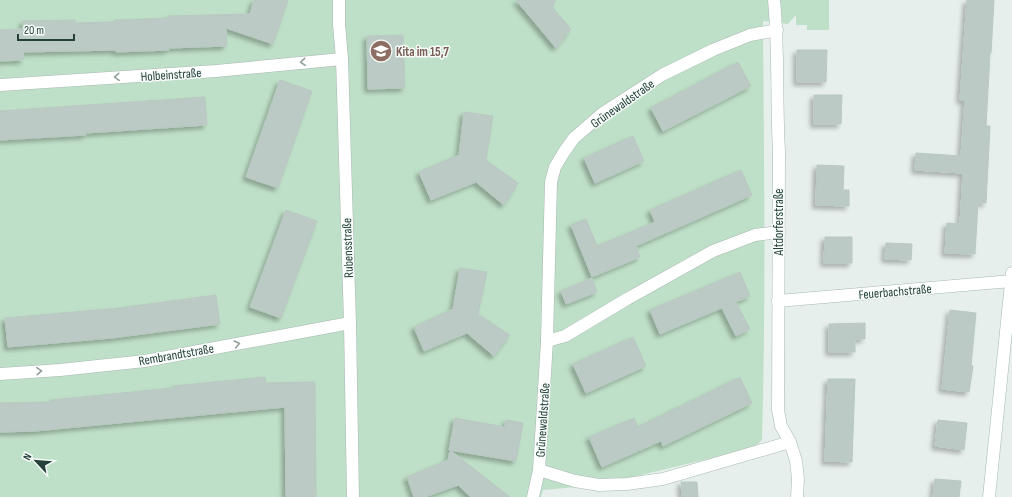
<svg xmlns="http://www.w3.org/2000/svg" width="1012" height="497" viewBox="0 0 1012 497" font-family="'Sofia Sans Condensed',sans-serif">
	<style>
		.green { fill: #bfe0c8 }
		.building { fill: #bbcac4; stroke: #b8c9c2; filter: url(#shadow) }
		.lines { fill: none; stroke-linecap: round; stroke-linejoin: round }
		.minor-casing { stroke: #a8b8b2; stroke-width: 13 }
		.secondary-casing { stroke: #a4bbb3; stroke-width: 13 }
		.minor { stroke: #fff; stroke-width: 12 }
		.secondary { stroke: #fff; stroke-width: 12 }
		.oneway { stroke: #92a09c }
		.labels { text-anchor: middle; stroke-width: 3; stroke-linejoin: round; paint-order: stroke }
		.education-label { font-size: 13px; font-weight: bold; fill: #785e54; stroke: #f7fbf9; text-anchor: start }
		.street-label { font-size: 13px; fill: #24423a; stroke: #f7fbf9 }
	</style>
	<defs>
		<filter id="shadow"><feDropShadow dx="-3.5" dy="3.5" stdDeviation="2" flood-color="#0004"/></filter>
	</defs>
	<rect width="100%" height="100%" fill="#e6efeb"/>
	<!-- green -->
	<path class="green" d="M0 0H829V30H807V25H796V15L788 24 763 21C764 160 766 300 762 440L754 448 599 485 543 490 541 497H0Z"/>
	<!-- building -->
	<g class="building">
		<polygon points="254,0 288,0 273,44 226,28 227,46 169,48 169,50 116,52 116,50 23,52 24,60 0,61 0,30 23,29 23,21 75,20 75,23 115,22 115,20 168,18 168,16 250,14"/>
		<polygon points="516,0 556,0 552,7 571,29 556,48"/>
		<polygon points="967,0 994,0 991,53 990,53 986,126 990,126 986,203 978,203 975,254 945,253 947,223 960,224 963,173 915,170 916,153 961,156 965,100 960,100"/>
		<polygon points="403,35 405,88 368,89 367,36"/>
		<polygon points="797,50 827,50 826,82 797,82"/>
		<polygon points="738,62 751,86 663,131 651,108"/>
		<polygon points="280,80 312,91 278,188 246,177"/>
		<polygon points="814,95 842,95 841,124 814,124"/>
		<polygon points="205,97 207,125 86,133 86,135 0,140 0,111"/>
		<polygon points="464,112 493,116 486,160 518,183 504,205 476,182 431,200 419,172 459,155"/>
		<polygon points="633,136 644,161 595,183 584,158"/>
		<polygon points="817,165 844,166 843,190 849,190 849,206 816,205"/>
		<polygon points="741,170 752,195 636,246 640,257 592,277 571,225 586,219 597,246 655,222 650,210"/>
		<polygon points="286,210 317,221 281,318 250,307"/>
		<polygon points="825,237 852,237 852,263 824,263"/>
		<polygon points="886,243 912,244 911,260 885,259"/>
		<polygon points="460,268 487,272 478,314 510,335 494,356 467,333 424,351 414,327 453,309"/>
		<polygon points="740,272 750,296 736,302 750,329 736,336 722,308 660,334 650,310"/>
		<polygon points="592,278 597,292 566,304 561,291"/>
		<polygon points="216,295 220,324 112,338 8,347 5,318 119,308"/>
		<polygon points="950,310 976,313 971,366 973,366 969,392 942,389"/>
		<polygon points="865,323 865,339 855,339 855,352 829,352 829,324"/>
		<polygon points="633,337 646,366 586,393 573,364"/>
		<polygon points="265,377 266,383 315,382 316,497 286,497 285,407 35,431 0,432 0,403 51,402 51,400 173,388 173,386"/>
		<polygon points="740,377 752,403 663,446 661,441 602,467 589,437 634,418 638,427"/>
		<polygon points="828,379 855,379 852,462 825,461"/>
		<polygon points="455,418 505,427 506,420 523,423 516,461 449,450"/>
		<polygon points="938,420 967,423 964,450 935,446"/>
		<polygon points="450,450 510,497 471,497 458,485 425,497 414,497 407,477 448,460"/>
		<polygon points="935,479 961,481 959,497 933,497"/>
		<polygon points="681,482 697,482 698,497 682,497"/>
	</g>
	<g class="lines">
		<!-- minor casing -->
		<g class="minor-casing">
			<g id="minor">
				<polyline points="339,0 339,24 342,59 350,323 353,497"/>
				<path d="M774 0C779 50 776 101 779 151L778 410 781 426 790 442 796 461 798 479 797 497"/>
				<polyline points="0,85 216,71 342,59"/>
				<polyline points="778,301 1012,281"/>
				<polyline points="547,341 565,336 627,299 713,251 755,235 779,232"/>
				<polyline points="0,374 60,370 145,361 350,323"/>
				<polyline points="539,470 575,481 599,485 627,484 663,479 790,442"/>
				<polyline points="533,497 539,470 547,341 551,182 555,167 564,152 574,138 603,113 662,75 713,50 750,35 777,30"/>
			</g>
		</g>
		<!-- secondary casing -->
		<g class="secondary-casing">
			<polyline id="secondary" points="989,497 1012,273"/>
		</g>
		<!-- minor -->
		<use href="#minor" class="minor"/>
		<!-- secondary -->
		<use href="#secondary" class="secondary"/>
	</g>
	<!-- one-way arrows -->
	<defs><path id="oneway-chevron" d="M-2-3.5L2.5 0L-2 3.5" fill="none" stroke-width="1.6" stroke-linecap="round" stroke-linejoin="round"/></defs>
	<g class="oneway">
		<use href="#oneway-chevron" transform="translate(303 62) rotate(175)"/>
		<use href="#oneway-chevron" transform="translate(117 77) rotate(176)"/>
		<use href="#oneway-chevron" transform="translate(237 344) rotate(-11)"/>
		<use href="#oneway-chevron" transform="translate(39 371) rotate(-4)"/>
	</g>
	<!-- icons -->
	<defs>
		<g id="school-disc" transform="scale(1.15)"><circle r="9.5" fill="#8d6e63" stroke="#f7fbf9"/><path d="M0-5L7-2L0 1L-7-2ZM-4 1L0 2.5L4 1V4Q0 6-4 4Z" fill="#fff"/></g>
	</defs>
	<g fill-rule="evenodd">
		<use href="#school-disc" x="381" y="51"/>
	</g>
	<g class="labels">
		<!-- education labels -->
		<g class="education-label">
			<text x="396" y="56">Kita im 15,7</text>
		</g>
		<!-- street labels -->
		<g class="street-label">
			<text transform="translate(171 74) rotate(-4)" y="5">Holbeinstraße</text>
			<text transform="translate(622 103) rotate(-35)" y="5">Grünewaldstraße</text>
			<text transform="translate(778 222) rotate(-90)" y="5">Altdorferstraße</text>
			<text transform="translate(347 248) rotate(-92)" y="5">Rubensstraße</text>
			<text transform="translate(895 291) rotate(-5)" y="5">Feuerbachstraße</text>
			<text transform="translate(176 354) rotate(-10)" y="5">Rembrandtstraße</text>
			<text transform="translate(542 420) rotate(-86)" y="5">Grünewaldstraße</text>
		</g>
	</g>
	<!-- north arrow -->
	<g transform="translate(36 461) rotate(296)" stroke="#f7fbf9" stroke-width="3" paint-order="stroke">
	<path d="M0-3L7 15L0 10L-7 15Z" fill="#24423a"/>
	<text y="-6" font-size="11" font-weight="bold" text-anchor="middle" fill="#24423a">N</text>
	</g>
	<!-- scale -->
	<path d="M18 34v6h56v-6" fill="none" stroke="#24423a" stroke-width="2"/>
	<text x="24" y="34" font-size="12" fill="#24423a" stroke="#f7fbf9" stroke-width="3" paint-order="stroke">20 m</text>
</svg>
